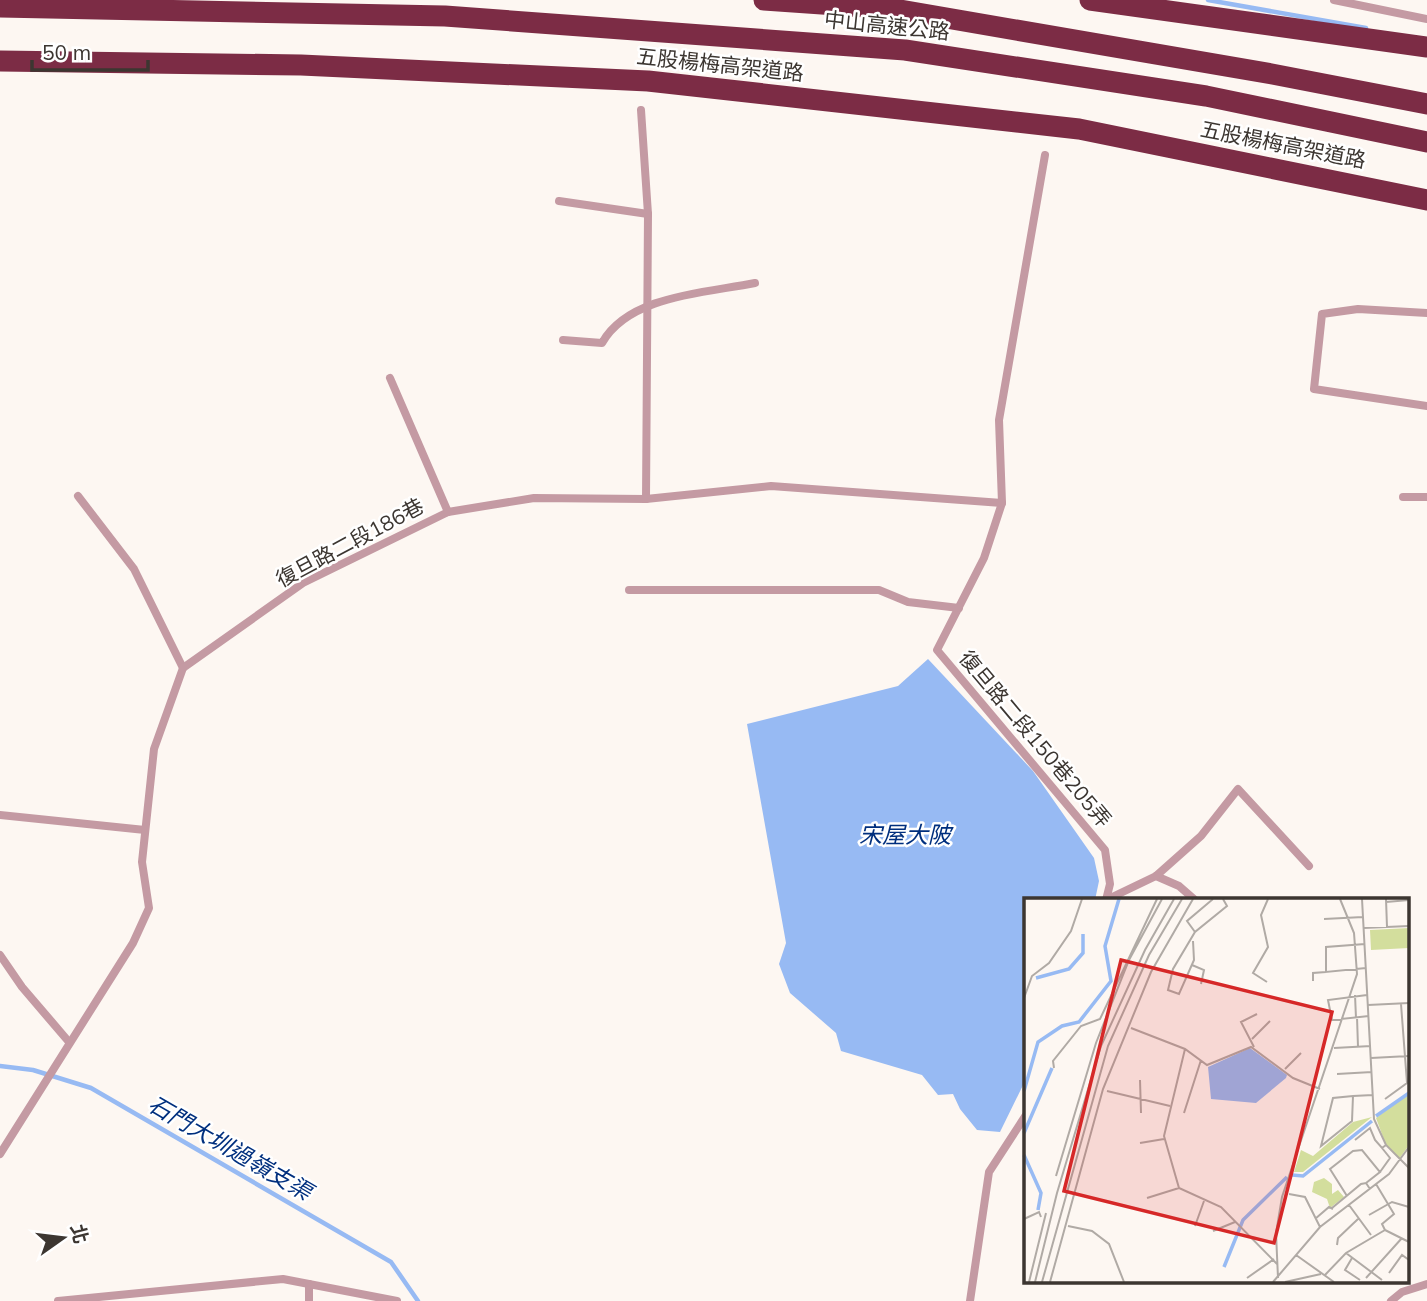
<svg xmlns="http://www.w3.org/2000/svg" width="1427" height="1301" viewBox="0 0 1427 1301" font-family="Mulish,'Noto Sans TC',sans-serif">
	<style>
		.water { fill: #97baf3 }
		.lines { fill: none; stroke-linecap: round; stroke-linejoin: round }
		.stream { stroke: #97baf3; stroke-width: 4.5 }
		.lane { stroke: #c49aa3; stroke-width: 8 }
		.highway { stroke: #7c2c45; stroke-width: 21 }
		.highway-bridge { stroke: #7c2c45; stroke-width: 21 }
		.labels { text-anchor: middle; stroke-width: 5; stroke-linejoin: round; paint-order: stroke }
		.street-label { font-size: 21px; fill: #3c3631; stroke: #fff }
		.water-label { font-size: 23px; font-style: italic; fill: #002f7e; stroke: #fff }
		.inset-river { fill: none; stroke: #97baf3; stroke-width: 3.5 }
		.inset-road { fill: none; stroke: #b0aaa5; stroke-width: 2 }
		.view { fill: #d62828; fill-opacity: 0.15; stroke: #d62828; stroke-width: 3.5 }
		.inset-edge { fill: none; stroke: #3c3631; stroke-width: 3.5 }
	</style>
	<rect width="100%" height="100%" fill="#fdf7f2"/>
	<!-- water -->
	<polygon class="water" points="928,659 1033,771 1094,858 1099,881 1095,900 1026,900 1026,1079 1000,1132 977,1130 960,1109 953,1094 938,1095 922,1075 841,1051 836,1033 790,993 779,964 786,943 747,724 898,686"/>
	<g class="lines">
		<!-- stream -->
		<g class="stream">
			<polyline points="1208,0 1366,28"/>
			<polyline points="0,1066 33,1070 91,1088 391,1262 418,1301"/>
		</g>
		<!-- lane -->
		<g class="lane">
			<polyline points="1334,0 1427,19"/>
			<polyline points="641,110 648,214 646,499"/>
			<polyline points="1045,155 999,420 1002,503 984,558 937,650 1105,850 1110,884 1106,900"/>
			<polyline points="559,201 648,214"/>
			<polyline points="1427,313 1358,309 1322,314 1314,389 1427,406"/>
			<path d="M563 340 602 343C629 295 706 293 755 283"/>
			<polyline points="390,378 448,512"/>
			<polyline points="78,496 134,569 183,668"/>
			<polyline points="1403,497 1427,497"/>
			<polyline points="629,590 879,590 908,602 959,608"/>
			<polyline points="0,815 145,830"/>
			<polyline points="1156,876 1179,886 1195,900"/>
			<polyline points="1106,900 1156,876 1201,836 1238,789 1309,866"/>
			<polyline points="0,955 22,987 69,1042"/>
			<polyline points="0,1154 133,943 149,908 142,862 154,749 183,668 303,583 448,512 534,498 646,499 771,486 1002,503"/>
			<polyline points="309,1284 309,1301"/>
			<polyline points="58,1301 283,1279 397,1301"/>
			<polyline points="970,1301 989,1172 1026,1115"/>
			<polyline points="1391,1301 1402,1292 1427,1284"/>
		</g>
		<!-- highway -->
		<g class="highway">
			<polyline points="764,0 894,9 1272,74 1427,104"/>
			<polyline points="1090,0 1427,47"/>
			<polyline points="0,7 445,16 905,50 1206,96 1427,142"/>
		</g>
		<!-- highway-bridge -->
		<polyline class="highway-bridge" points="0,61 301,65 648,81 1079,129 1427,200"/>
	</g>
	<g class="labels">
		<!-- street labels -->
		<g class="street-label">
			<text transform="translate(887 26) rotate(6)" y="7">中山高速公路</text>
			<text transform="translate(720 65) rotate(6)" y="7">五股楊梅高架道路</text>
			<text transform="translate(1283 145) rotate(11)" y="7">五股楊梅高架道路</text>
			<text transform="translate(350 543) rotate(-28)" y="7">復旦路二段186巷</text>
			<text transform="translate(1035 739) rotate(50)" y="7">復旦路二段150巷205弄</text>
		</g>
		<!-- water labels -->
		<g class="water-label">
			<text x="905" y="843">宋屋大陂</text>
			<text transform="translate(230 1148) rotate(30)" y="8">石門大圳過嶺支渠</text>
		</g>
	</g>
	<!-- overview -->
	<g transform="translate(1024 898)">
		<rect width="385" height="385" fill="#fdf7f2"/>
		<path d="M385 30V50L347 52 346 32ZM385 195V247L375 261 362 247 352 220ZM348 219 279 274H270L277 252 289 258 329 224ZM300 280 308 286V296L314 292 320 299 306 310 303 301 288 294 290 284Z" fill="#d3de9d"/>
		<path d="M226 150 263 177 262 180 232 205 187 201 184 169Z" fill="#97baf3"/>
		<path class="inset-river" d="M12 80 45 71 59 55V36M0 193 14 144 38 128 55 124 87 83 81 48 95 1M352 218 385 195M0 235 28 170M0 257 17 295 14 312M268 277 279 278 348 223M200 369 219 322 263 279"/>
		<path class="inset-road" d="M338 1 350 221 362 247 385 270M362 1 363 29M362 4 385 2M300 21 339 19M340 30 385 28M171 34 163 23 189 1M169 43 170 62 155 96 144 92 149 71 171 34 203 8 199 1M341 46 302 49V74L342 70M168 67 180 72 177 86M289 83V75L302 74M243 84 229 75 244 49 237 17 244 1M331 97 332 120M343 97 304 102 308 122 345 118M0 100 8 78 25 65 47 33 58 1M344 107 385 105M333 119 334 149M107 130 161 151 183 167 227 149 269 180 296 191M228 141 246 123M230 149 217 124 233 116M310 150 347 148M161 151 140 238 155 290 197 309 254 367M347 160 385 158M30 170 29 163 57 128 76 121 133 1M261 171 277 155M313 176 348 174M116 182 117 215M83 193 146 208M329 198 328 223 297 248 309 200 329 198 349 197M361 201 383 185 377 106M160 215 177 162M331 242 346 230 351 242 358 250 362 247M116 245 140 241M356 274 366 260 358 250M32 278 72 145 105 62 138 1M352 286 370 316 358 326 361 332M265 296 281 299 296 329M323 298 306 271 329 253 338 252 356 274 342 285M123 300 155 290M325 307 347 337M308 310 337 286 342 285 346 291M345 317 368 304 385 309M0 321 15 314 17 319M291 321 305 309 309 311M44 328 68 333 85 346 100 384M171 328 180 303M361 332 385 344M189 333 211 324M313 347 314 340 334 321M322 355 358 382M272 357 310 384M328 360 321 372 336 382M365 375 378 357 385 362M300 378 322 355 361 332M223 380 250 361M254 380 252 335 258 299 333 76 330 35 316 1M342 380 378 340M5 384 22 315M11 384 33 295 77 148 121 52 150 1M18 384 84 148 125 57 158 1M26 384 79 191 127 74 169 1M249 384 296 329 365 276 385 249M261 384 297 376"/>
		<path class="view" d="M97 62 308 114 250 345 40 293Z"/>
		<rect width="385" height="385" class="inset-edge"/>
	</g>
	<!-- north arrow -->
	<g transform="translate(63 1238) rotate(76)" stroke="#ffffff" stroke-width="5" paint-order="stroke">
	<path d="M0-5L12 26L0 18L-12 26Z" fill="#3c3631"/>
	<text y="-10" font-size="19" font-weight="bold" text-anchor="middle" fill="#3c3631">北</text>
	</g>
	<!-- scale -->
	<path d="M32 60v10h116v-10" fill="none" stroke="#3c3631" stroke-width="3.5"/>
	<text x="42" y="60" font-size="21" fill="#3c3631" stroke="#ffffff" stroke-width="5" paint-order="stroke">50 m</text>
</svg>
